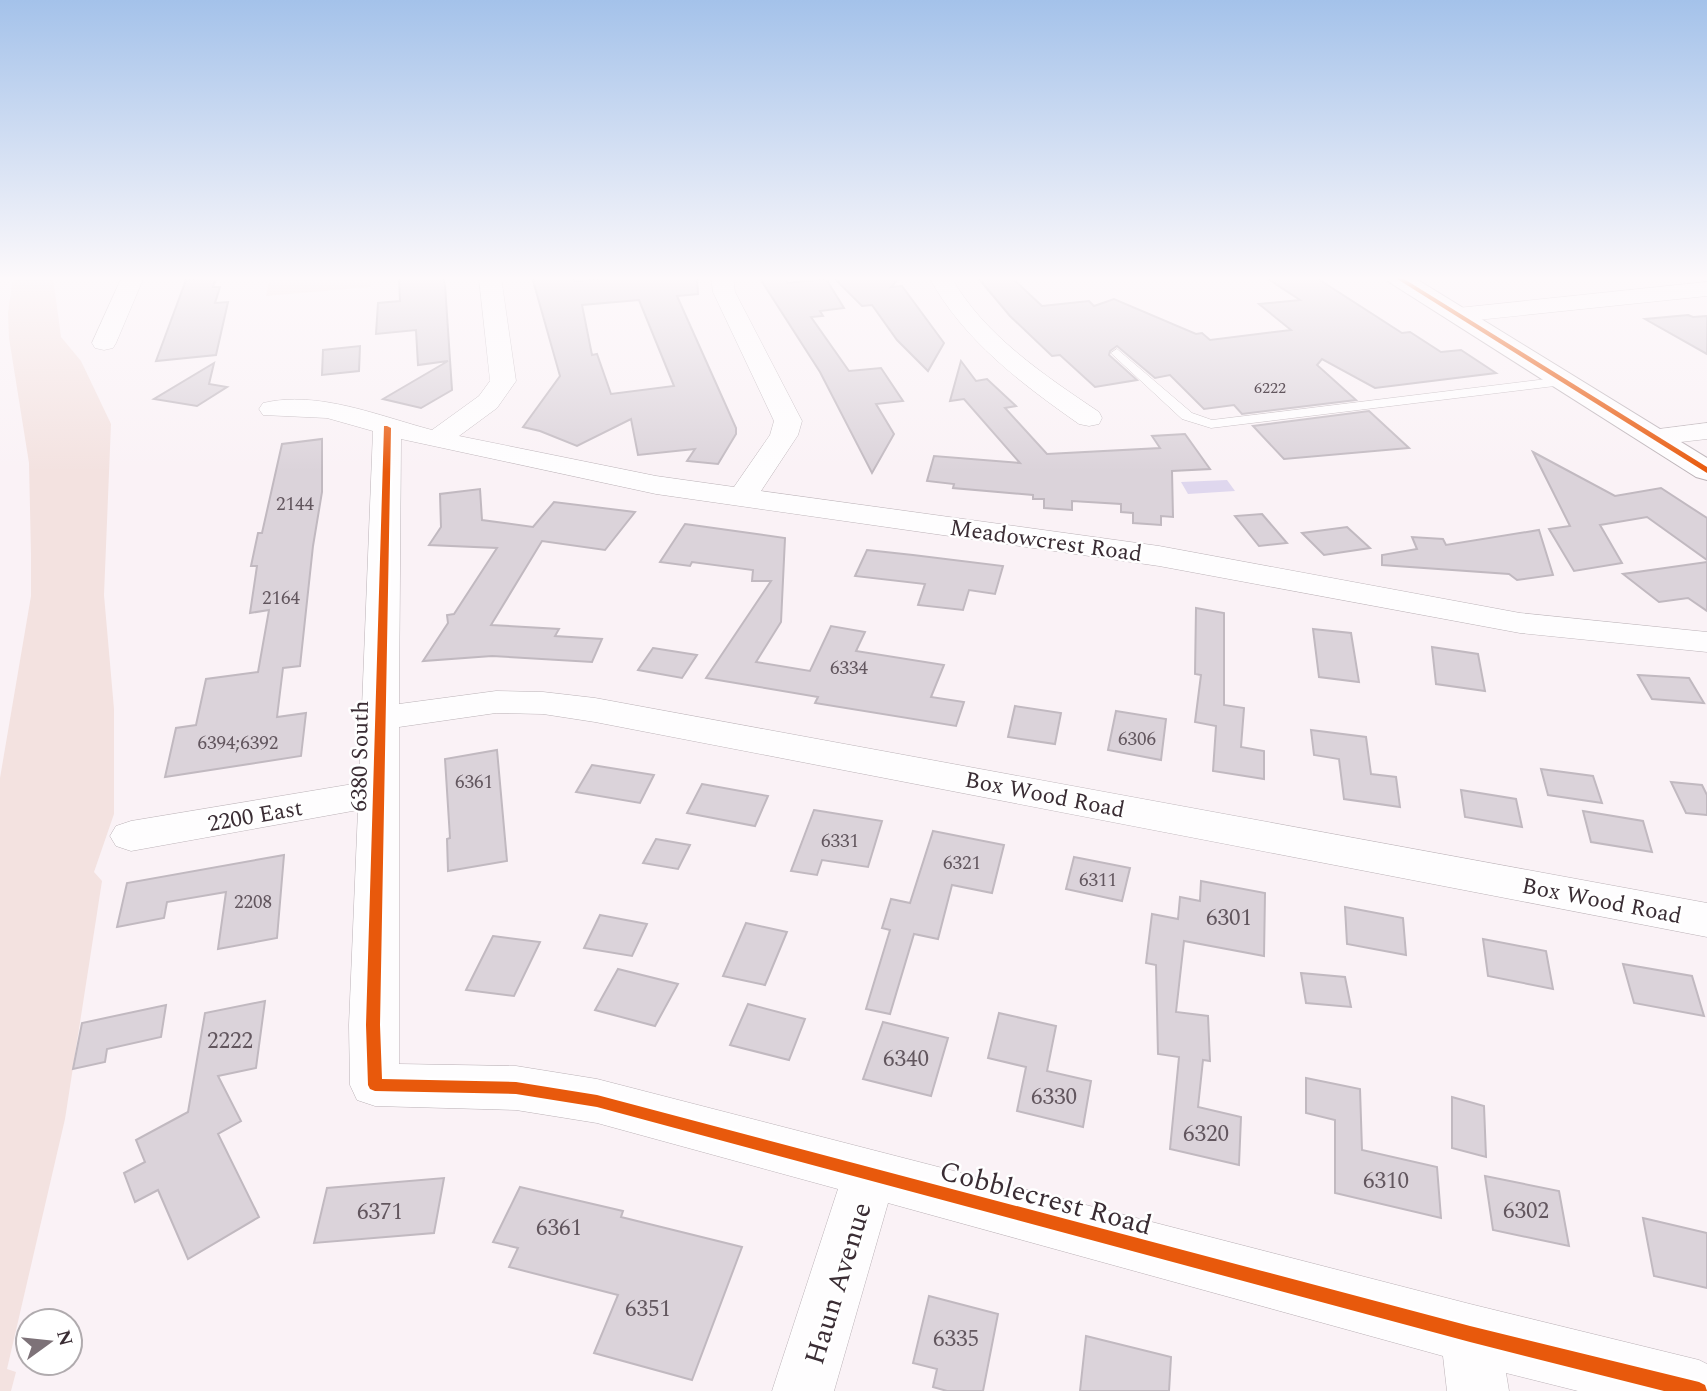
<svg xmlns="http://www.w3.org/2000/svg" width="1707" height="1391" viewBox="0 0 1707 1391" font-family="Spectral,serif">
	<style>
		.green { fill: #f3e2e0 }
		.water { fill: #dfd7ee }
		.building { fill: #dbd3da; stroke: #c1b9c0; stroke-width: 2; fill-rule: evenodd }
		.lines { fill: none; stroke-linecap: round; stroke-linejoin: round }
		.service-casing { stroke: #bbb2b7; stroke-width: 1 }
		.minor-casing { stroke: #bbb2b7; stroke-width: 1 }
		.secondary-casing { stroke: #bbb2b7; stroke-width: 2 }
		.service { fill: #fefdfe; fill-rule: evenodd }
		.minor { fill: #fefdfe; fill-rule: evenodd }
		.secondary { fill: #fefdfe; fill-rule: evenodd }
		.cycleway-casing { stroke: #fff; stroke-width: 5 }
		.cycleway { fill: #e8590c; fill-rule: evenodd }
		.labels { text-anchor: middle; stroke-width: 5; stroke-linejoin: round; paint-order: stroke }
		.far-number-label { font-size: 16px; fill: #62565e }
		.number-label { font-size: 19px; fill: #62565e }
		.street-label { font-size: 23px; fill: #3a2d34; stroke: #fff }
		.near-number-label { font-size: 23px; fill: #62565e }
		.near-street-label { font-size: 28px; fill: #3a2d34; stroke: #fff }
	</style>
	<rect width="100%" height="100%" fill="#faf2f6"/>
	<!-- green -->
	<g class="green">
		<polygon points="13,277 53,277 61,337 81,361 111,424 104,595 114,709 114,814 94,872 102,881 65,1119 7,1369 16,1372 11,1391 0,1391 0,778 31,596 31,554 29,463 9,338 8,313"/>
		<polygon points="287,277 371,277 370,287 266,296 270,278"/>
	</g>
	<!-- water -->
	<polygon class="water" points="1227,480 1235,491 1188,494 1181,482"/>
	<!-- building -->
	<g class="building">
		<polygon points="217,277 213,287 220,287 215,303 228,302 216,355 156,361 186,280"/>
		<polygon points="399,277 443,277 445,285 452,390 421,408 383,399 448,361 418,365 416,330 376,334 378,303 400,301"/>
		<path d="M532 277H573L575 281 624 277H697L698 294 677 296 736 428V434L718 464 687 461 695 449 638 455 631 419 577 446 540 431 523 427 560 376ZM639 300 674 386 611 394 597 354 592 355 582 305Z"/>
		<polygon points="759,277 784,277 788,283 826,279 844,308 820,311 823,316 811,317 849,371 881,368 903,401 876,404 894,434 872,473 820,372"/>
		<polygon points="833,277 900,277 891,287 902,286 944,343 928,371 897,340 872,305 862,306"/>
		<polygon points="1011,277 1042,306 1089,301 1094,306 1114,299 1196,334 1202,333 1210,340 1291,330 1259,304 1300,300 1265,277 1315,277 1402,333 1410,332 1441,352 1461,350 1496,373 1375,388 1322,359 1317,365 1356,400 1242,414 1234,405 1204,409 1170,375 1155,378 1117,346 1110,351 1109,355 1137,380 1095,387 1060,355 1052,356 1010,316 979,279"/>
		<polygon points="1688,315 1693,317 1707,316 1707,354 1645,319"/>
		<polygon points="360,346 359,371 322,375 323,350"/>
		<polygon points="961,361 976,381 987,379 1016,406 1005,408 1047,454 1160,448 1152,436 1185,434 1210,469 1172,471 1173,517 1161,516 1161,525 1133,523 1133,513 1121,512 1121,504 1072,501 1072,510 1044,508 1044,499 1033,499 1033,495 953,488 954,484 927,481 934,456 1020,463 964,399 950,401"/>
		<polygon points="214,363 209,384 227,387 197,406 154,399"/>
		<polygon points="1369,411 1409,448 1284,459 1253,426"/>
		<polygon points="322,439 322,492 313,546 300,666 283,668 277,717 306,713 301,756 165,777 176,728 196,725 206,679 258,672 269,610 250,613 257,566 251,566 258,533 262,533 282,444"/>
		<polygon points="1533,452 1615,496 1661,488 1707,518 1707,560 1647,517 1600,525 1622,563 1574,571 1549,529 1570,526"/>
		<polygon points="480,489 482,520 533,527 554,502 635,512 605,550 542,541 491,625 559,629 555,636 602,639 592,662 492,656 423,661 448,623 447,615 454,614 497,548 429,545 441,527 440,494"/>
		<polygon points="1262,514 1287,543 1259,546 1235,516"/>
		<polygon points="685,524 785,538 781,622 756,662 810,671 831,626 865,632 856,651 944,665 931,697 964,702 956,726 815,703 818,697 706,678 771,581 752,581 753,570 692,562 690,566 660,562"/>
		<polygon points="1347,527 1370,548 1324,555 1302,533"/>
		<polygon points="1539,530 1553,575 1517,580 1509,574 1382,565 1382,555 1417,549 1412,537 1443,539 1446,545"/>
		<polygon points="867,550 913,555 1003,566 995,594 969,590 963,610 918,605 925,584 855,576"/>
		<polygon points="1707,562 1707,611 1688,598 1659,602 1623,574"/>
		<polygon points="1196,608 1224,613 1224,705 1244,708 1241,747 1264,751 1264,779 1213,771 1216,726 1195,722 1201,675 1195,674"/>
		<polygon points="1313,629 1351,633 1359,682 1319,677"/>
		<polygon points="1432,647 1478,654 1485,691 1436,684"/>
		<polygon points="653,648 697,655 682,678 638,670"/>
		<polygon points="1638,675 1689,678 1704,703 1652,699"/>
		<polygon points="1015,706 1061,713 1055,744 1008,737"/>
		<polygon points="1116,711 1166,719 1161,760 1108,750"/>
		<polygon points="1311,730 1366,737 1371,774 1396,777 1400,807 1344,799 1339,759 1314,755"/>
		<polygon points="497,750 507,861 448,871 447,839 450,838 445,759"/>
		<polygon points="592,765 654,775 640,803 576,792"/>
		<polygon points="1541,769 1593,776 1602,803 1548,795"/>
		<polygon points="1671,782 1702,785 1707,795 1707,815 1686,813"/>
		<polygon points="702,784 768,796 755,826 687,813"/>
		<polygon points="1461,790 1516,799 1522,827 1465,817"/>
		<polygon points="814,810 882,821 868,867 822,860 817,875 791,871"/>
		<polygon points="1583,811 1643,821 1652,852 1591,842"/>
		<polygon points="933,831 1004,845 992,893 952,885 938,939 914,934 890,1014 866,1009 890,930 882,928 891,899 910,903"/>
		<polygon points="656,839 690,845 678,869 643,863"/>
		<polygon points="284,855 277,938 218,949 226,892 167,902 164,918 117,927 127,883"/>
		<polygon points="1074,857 1130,868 1122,901 1066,889"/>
		<polygon points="1201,881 1265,893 1264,956 1184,941 1176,1012 1208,1016 1210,1061 1203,1060 1198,1107 1241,1117 1239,1165 1170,1149 1179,1057 1158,1054 1156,965 1146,963 1152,914 1178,919 1180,897 1200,901"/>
		<polygon points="1345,907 1403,918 1406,955 1347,944"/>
		<polygon points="600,915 647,924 632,956 584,948"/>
		<polygon points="746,923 787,932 765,985 723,976"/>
		<polygon points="493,936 540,942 514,996 466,990"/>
		<polygon points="1483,939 1546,951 1553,989 1488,976"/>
		<polygon points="1623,964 1692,976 1704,1016 1634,1003"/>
		<polygon points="618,969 678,984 655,1026 595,1010"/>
		<polygon points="1301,973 1345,977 1351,1007 1306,1003"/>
		<polygon points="265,1001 256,1068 218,1076 241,1121 218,1134 259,1217 188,1259 158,1190 135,1202 124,1173 145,1162 136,1140 188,1112 205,1013"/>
		<polygon points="748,1004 805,1019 789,1060 730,1045"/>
		<polygon points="166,1005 161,1037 107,1049 105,1062 73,1069 82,1023"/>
		<polygon points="999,1013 1056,1026 1047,1071 1091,1081 1083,1127 1017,1111 1026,1067 988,1058"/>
		<polygon points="883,1022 948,1038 931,1096 863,1079"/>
		<polygon points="1306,1078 1360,1089 1362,1150 1437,1167 1441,1218 1335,1193 1335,1120 1306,1113"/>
		<polygon points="1452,1097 1484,1106 1486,1157 1452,1148"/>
		<polygon points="1485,1176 1559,1191 1569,1246 1493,1230"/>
		<polygon points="444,1178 434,1233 314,1243 327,1188"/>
		<polygon points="520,1187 623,1211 621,1217 742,1247 692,1380 594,1353 618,1295 509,1267 518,1248 493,1242"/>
		<polygon points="1643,1218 1707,1233 1707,1288 1654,1276"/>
		<polygon points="929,1296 998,1314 983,1391 947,1391 933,1387 937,1369 913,1363"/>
		<polygon points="1086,1336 1171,1357 1169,1391 1080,1391"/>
	</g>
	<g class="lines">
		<!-- service casing -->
		<g class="service-casing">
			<polygon id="service" points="1117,349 1192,413 1212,420 1563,377 1569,381 1563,385 1211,428 1182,419 1113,355 1111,353"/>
		</g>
		<!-- minor casing -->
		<g class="minor-casing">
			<g id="minor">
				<polygon points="122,277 144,277 116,343 113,348 104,350 95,348 92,343"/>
				<path d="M479 277H501L516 381 497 408 459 436 656 476 734 487 770 435 774 421 713 292 711 277H733L735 292 802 421 798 435 761 491 1159 546 1520 613 1707 632V652L1520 633 1159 566 656 494 401 439 399 704 496 691 543 692 595 698 1707 903V937L595 722 543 714 496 713 399 727V1064L516 1066 597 1079 1470 1304 1699 1360 1707 1364V1391H1578L1506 1373 1509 1391H1447L1443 1356 888 1203 834 1391H772L838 1189 597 1123 516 1110 375 1106 357 1100 350 1085 349 1025 358 810 131 851 116 846 110 836 116 826 131 821 359 783 373 431 327 418 263 415 259 409 263 403C318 390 379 416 432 430L479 396 490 381Z"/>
				<path d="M929 277H951C984 335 1044 375 1099 412L1102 418 1099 424 1089 426 1079 424C1022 384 963 340 929 277Z"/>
				<polygon points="1707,282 1707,296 1458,322 1450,320 1446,315 1450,310 1458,308"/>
				<polygon points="1707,423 1707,439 1654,445 1644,443 1640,437 1644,431"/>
			</g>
		</g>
		<!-- secondary casing -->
		<g class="secondary-casing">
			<polygon id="secondary" points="1386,277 1413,277 1707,458 1707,480 1696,477 1389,282"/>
		</g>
		<!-- service -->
		<use href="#service" class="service"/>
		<!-- minor -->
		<use href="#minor" class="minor"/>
		<!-- secondary -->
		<use href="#secondary" class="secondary"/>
		<!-- cycleway casing -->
		<g class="cycleway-casing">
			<g id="cycleway">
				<polygon points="1394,277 1401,277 1707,467 1707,473"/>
				<polygon points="384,426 387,426 391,428 380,1025 382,1079 516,1082 597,1095 1470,1326 1699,1382 1705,1385 1707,1391 1664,1391 1470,1342 597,1107 516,1094 375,1091 370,1089 368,1085 366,1025"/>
			</g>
		</g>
		<!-- cycleway -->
		<use href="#cycleway" class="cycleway"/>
	</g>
	<!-- sky -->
	<linearGradient id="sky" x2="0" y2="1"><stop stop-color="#a4c2ea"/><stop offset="0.59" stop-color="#fdf9fb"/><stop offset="1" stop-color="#fdf9fb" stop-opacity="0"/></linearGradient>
	<rect width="1707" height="472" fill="url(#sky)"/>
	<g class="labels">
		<!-- far-number labels -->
		<g class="far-number-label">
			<text x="1270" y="393">6222</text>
		</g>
		<!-- number labels -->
		<g class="number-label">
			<text x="295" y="510">2144</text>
			<text x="281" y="604">2164</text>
			<text x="849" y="674">6334</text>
			<text x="1137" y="745">6306</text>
			<text x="238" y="749">6394;6392</text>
			<text x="474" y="788">6361</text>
			<text x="840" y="847">6331</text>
			<text x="962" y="869">6321</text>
			<text x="1098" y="886">6311</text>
			<text x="253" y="908">2208</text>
		</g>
		<!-- street labels -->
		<g class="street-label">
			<text transform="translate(1046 540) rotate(8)" y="8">Meadowcrest Road</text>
			<text transform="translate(359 756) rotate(-89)" y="8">6380 South</text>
			<text transform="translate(1045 794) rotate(11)" y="8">Box Wood Road</text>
			<text transform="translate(255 815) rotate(-10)" y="8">2200 East</text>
			<text transform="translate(1602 900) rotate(11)" y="8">Box Wood Road</text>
		</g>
		<!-- near-number labels -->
		<g class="near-number-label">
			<text x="1229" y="925">6301</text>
			<text x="230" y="1048">2222</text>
			<text x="906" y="1066">6340</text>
			<text x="1054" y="1104">6330</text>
			<text x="1206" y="1141">6320</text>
			<text x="1386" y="1188">6310</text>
			<text x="1526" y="1218">6302</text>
			<text x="380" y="1219">6371</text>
			<text x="559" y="1235">6361</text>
			<text x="648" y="1316">6351</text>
			<text x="956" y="1346">6335</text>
		</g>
		<!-- near-street labels -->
		<g class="near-street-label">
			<text transform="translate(1046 1197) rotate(15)" y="10">Cobblecrest Road</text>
			<text transform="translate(837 1283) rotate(-73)" y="10">Haun Avenue</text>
		</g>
	</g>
	<!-- north arrow -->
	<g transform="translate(49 1342) rotate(75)"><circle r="33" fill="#ffffff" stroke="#b0abae" stroke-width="2"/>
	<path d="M0-5L12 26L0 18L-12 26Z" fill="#7d7278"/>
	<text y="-10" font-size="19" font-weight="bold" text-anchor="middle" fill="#3a2d34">N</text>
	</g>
</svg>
